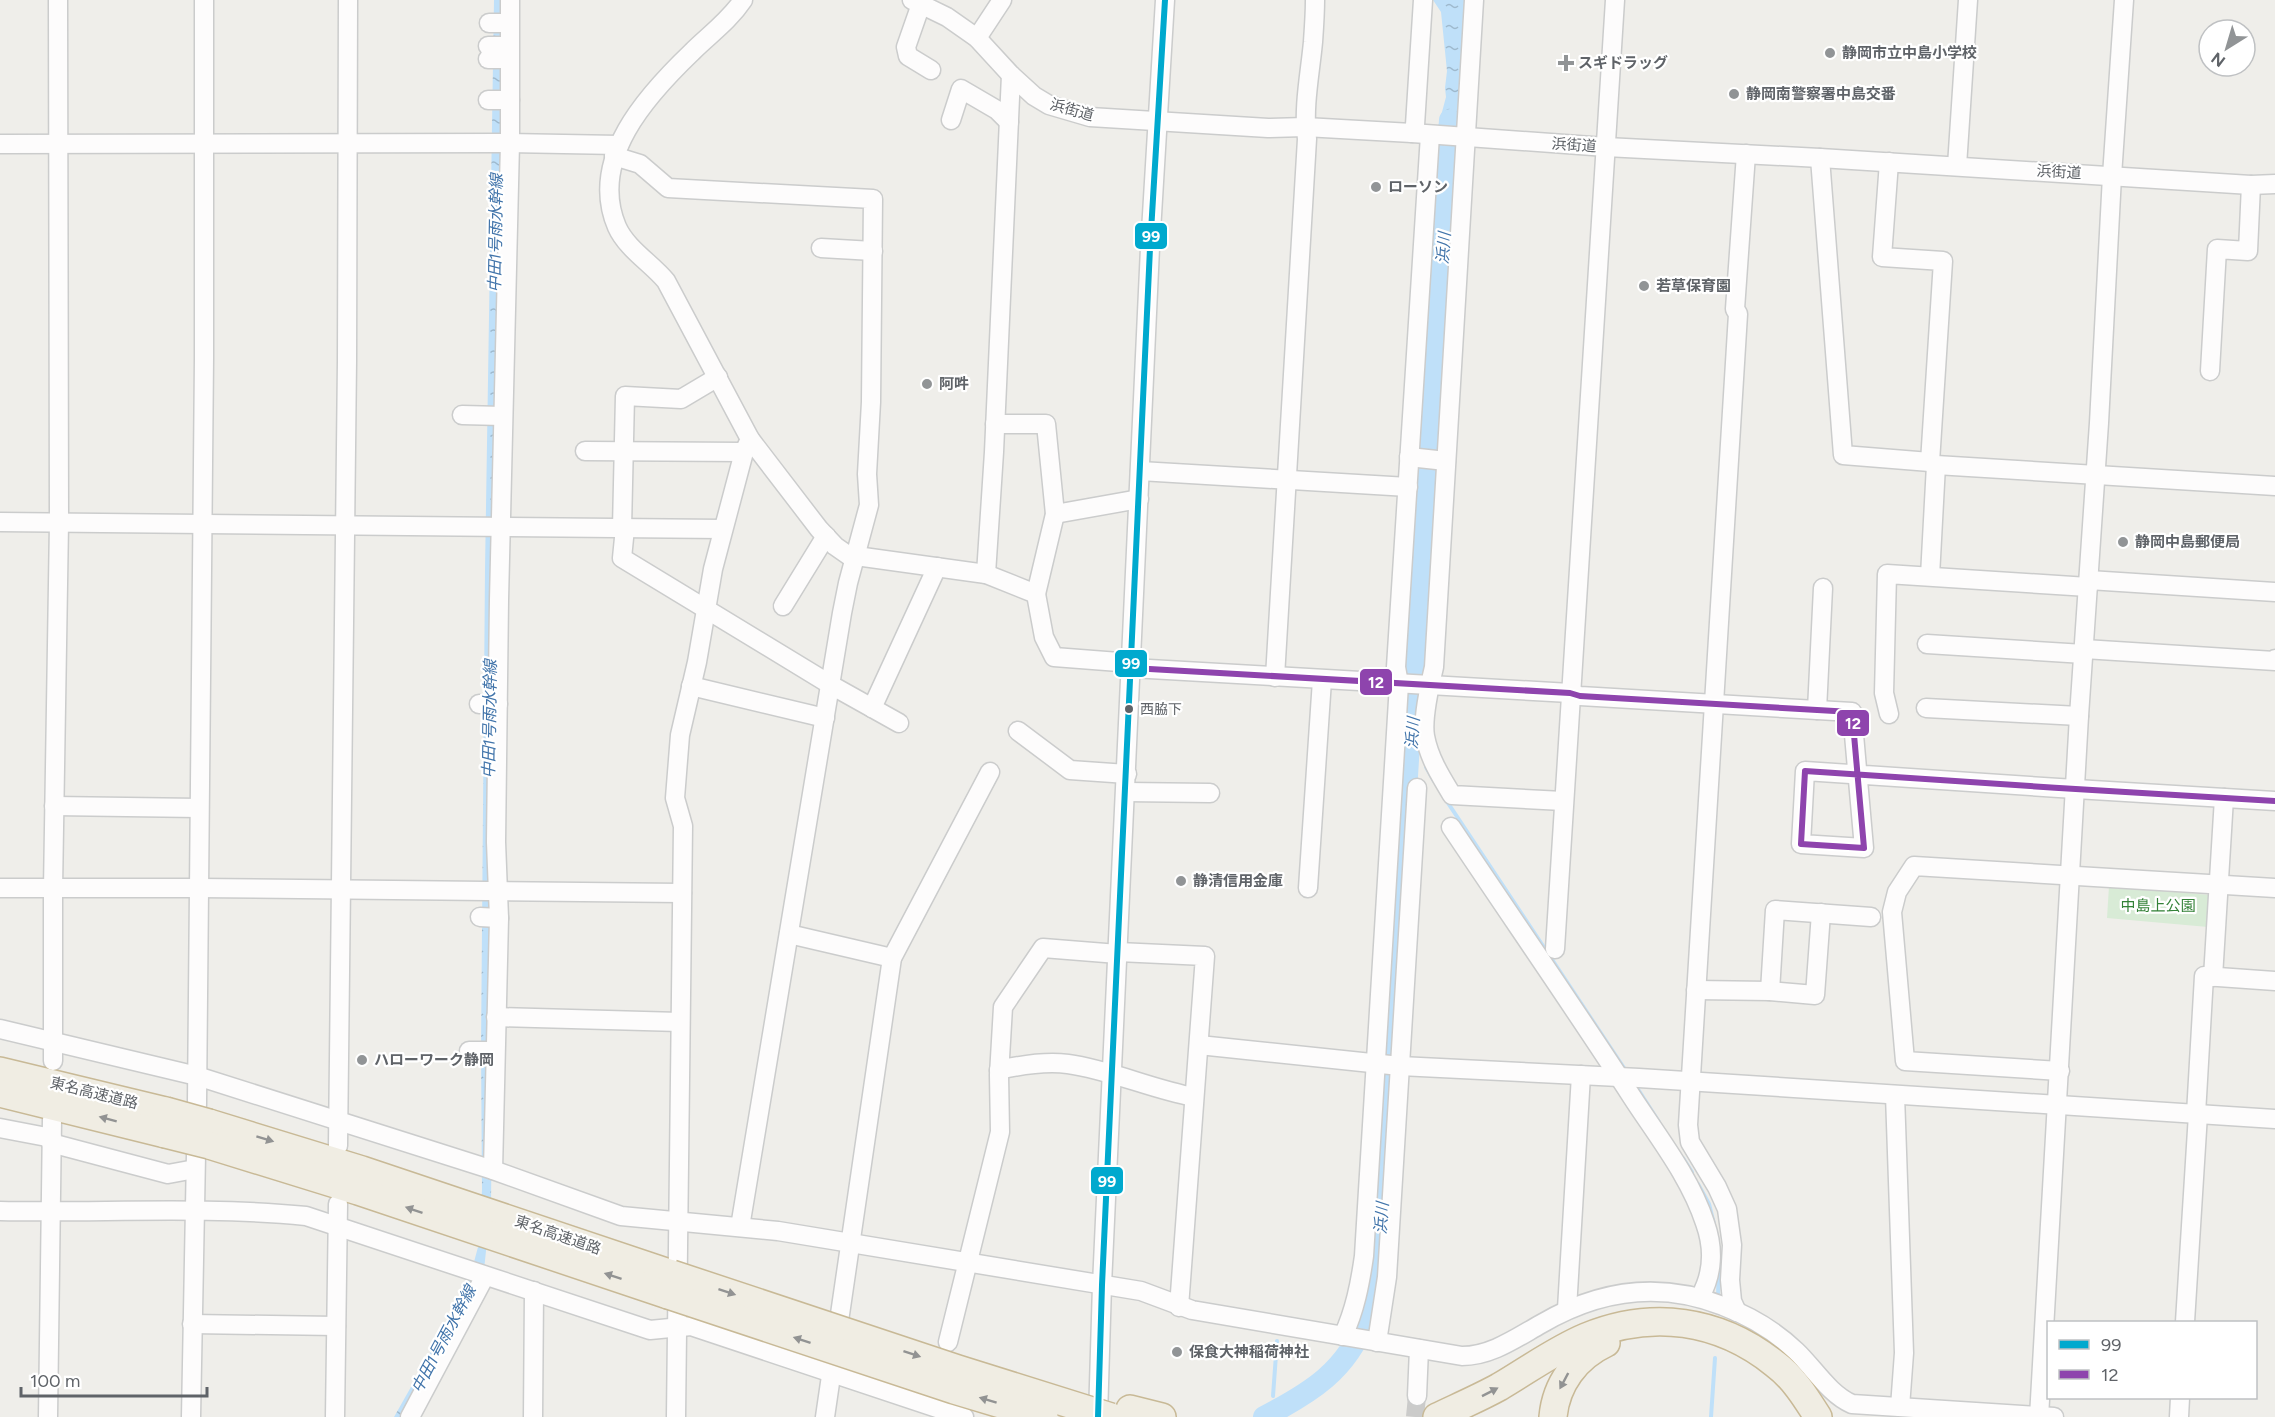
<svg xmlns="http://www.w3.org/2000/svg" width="2275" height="1417" viewBox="0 0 2275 1417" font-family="Figtree,'Noto Sans JP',sans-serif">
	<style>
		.park { fill: #d8ebd6 }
		.water { fill: url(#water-ripples) }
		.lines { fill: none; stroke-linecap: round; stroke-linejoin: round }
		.stream { stroke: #bfe0f9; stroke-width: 4 }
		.river { stroke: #bfe0f9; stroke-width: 22 }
		.minor-tunnel { stroke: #cbcbca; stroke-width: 18; stroke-dasharray: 18 9; stroke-linecap: butt }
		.minor-casing { stroke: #cbcccc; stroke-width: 21 }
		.highway-casing { stroke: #c8b996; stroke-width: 30 }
		.minor { stroke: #fdfcfc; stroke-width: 18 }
		.highway { stroke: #f0ede3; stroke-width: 27 }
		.highway-bridge-casing { stroke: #c8b996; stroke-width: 30; stroke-linecap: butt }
		.highway-bridge { stroke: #f0ede3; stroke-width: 27 }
		.bus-1-casing { stroke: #fff; stroke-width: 10 }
		.bus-2-casing { stroke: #fff; stroke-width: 10 }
		.bus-1 { stroke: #00a9ce; stroke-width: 6 }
		.bus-2 { stroke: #8e44ad; stroke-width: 6 }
		.oneway { fill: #929393 }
		.poi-dot { fill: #919496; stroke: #fff; stroke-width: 2 }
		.bus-dot { fill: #5f6368; stroke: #fff; stroke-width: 2 }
		.labels { text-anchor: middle; stroke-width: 4.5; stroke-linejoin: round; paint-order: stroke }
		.bus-label { font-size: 14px; fill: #5f6368; stroke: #fff; text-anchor: start }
		.poi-label { font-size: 15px; font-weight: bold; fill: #5f6368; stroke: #fff; text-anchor: start }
		.street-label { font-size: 15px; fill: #5f6368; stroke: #fff }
		.park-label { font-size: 15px; fill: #348238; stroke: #fff }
		.water-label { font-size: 16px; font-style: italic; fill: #4174aa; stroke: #fff }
		.line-badge { stroke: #fff; stroke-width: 2 }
		.badge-label { font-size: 16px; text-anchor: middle; font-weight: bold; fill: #fff }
	</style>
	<defs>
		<pattern id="water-ripples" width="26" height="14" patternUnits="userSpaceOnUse" patternTransform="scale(1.5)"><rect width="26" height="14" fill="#bfe0f9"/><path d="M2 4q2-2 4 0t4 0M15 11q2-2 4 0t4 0" fill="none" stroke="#9eb9cd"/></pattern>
	</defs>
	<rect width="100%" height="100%" fill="#efeeea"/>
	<!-- park -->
	<polygon class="park" points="2109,886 2210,895 2208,927 2107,918"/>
	<!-- water -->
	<g class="water">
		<polygon points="494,0 504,0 491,1203 484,1270 406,1417 394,1417 459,1302 470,1277 478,1247 482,1190 481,1048 485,570"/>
		<polygon points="1433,0 1465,0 1456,152 1437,150 1438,127 1446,97 1445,88 1447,71 1441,12"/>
	</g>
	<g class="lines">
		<!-- stream -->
		<g class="stream">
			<polyline points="1411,728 1420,752"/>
			<polyline points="1426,767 1434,781"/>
			<polyline points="1446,800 1626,1071"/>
			<polyline points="1634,1083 1659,1122"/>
			<polyline points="1683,1158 1692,1172"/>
			<polyline points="1698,1184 1709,1204 1714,1224"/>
			<polyline points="1718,1298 1719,1252"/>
			<polyline points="1273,1396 1277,1341"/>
			<polyline points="1711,1417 1715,1358"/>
		</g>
		<!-- river -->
		<path class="river" d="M1264 1417C1310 1393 1347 1371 1366 1319 1372 1305 1374 1288 1377 1273L1420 561 1450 120"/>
		<!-- minor-tunnel -->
		<polyline class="minor-tunnel" points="1415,1417 1417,1396"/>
		<!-- minor casing -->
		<g class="minor-casing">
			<g id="minor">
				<path d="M743 0C729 21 709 35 692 52 647 95 588 159 617 227 627 249 651 263 666 281L750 439 819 529 835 546 855 560"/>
				<polyline points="912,0 947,17 977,38 1011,75 1034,96 1049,105 1090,117 1268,128 1305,127 1412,133 1606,147 1820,158 2251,185 2275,184"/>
				<path d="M1474 0 1434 667C1430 684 1422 719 1425 736 1429 758 1441 777 1452 795L1563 801"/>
				<polyline points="921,4 906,47 908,56 931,70"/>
				<polyline points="489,23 509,23"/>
				<polyline points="977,38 1002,0"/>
				<polyline points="488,46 509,46"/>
				<polyline points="488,59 509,59"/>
				<polyline points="488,100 510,100"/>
				<polyline points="951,120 961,89 997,110 1009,122"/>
				<polyline points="1412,133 1415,125 1423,0"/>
				<polyline points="0,144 505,143 619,145"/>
				<polyline points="614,156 640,164 668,188 873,199 871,402 867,474 869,505 848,583 842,613 740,1227"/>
				<polyline points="1820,158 1843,455 1930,462 1936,465 2275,486"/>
				<polyline points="1889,162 1882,257 1943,261 1930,462"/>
				<polyline points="1957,166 1968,0"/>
				<polyline points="821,248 873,251"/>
				<polyline points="2210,371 2217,249 2248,251 2251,185"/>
				<polyline points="462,415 502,416"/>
				<polyline points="995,424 1046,424 1055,514 1036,594"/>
				<polyline points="585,451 744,452"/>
				<polyline points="1409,457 1446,461"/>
				<polyline points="1140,471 1408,487"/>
				<polyline points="1055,514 1139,499"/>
				<polyline points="0,522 723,529"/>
				<polyline points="622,528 625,396 681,399 718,377"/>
				<polyline points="625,528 622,558 831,685 899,723"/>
				<polyline points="856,556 986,574 1036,594 1044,637 1054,657 1132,663"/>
				<polyline points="986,574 994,452 1011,75"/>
				<polyline points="1930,576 1936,465"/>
				<polyline points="2089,580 2275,592"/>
				<polyline points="783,606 826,536"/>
				<polyline points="1927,644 2084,654"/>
				<polyline points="2084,649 2275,661 2275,659"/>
				<path d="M1132 668 1570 693 1580 696 1852 712 1864 848 1801 844 1805 771C1962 782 2118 792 2275 801"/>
				<path d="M1275 677 1307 139C1303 107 1310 74 1313 42 1314 28 1315 14 1315 0"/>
				<polyline points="691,686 825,718"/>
				<polyline points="479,704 498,704"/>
				<polyline points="872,708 937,567"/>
				<polyline points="1926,708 2079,716"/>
				<polyline points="1817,710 1823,588"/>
				<polyline points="1889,714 1884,693 1887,574 2088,587"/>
				<polyline points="1018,731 1070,770 1127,774"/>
				<polyline points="1126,792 1210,793"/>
				<polyline points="54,806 199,808"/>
				<path d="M1451 827C1511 917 1573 1006 1632 1097 1658 1137 1690 1177 1705 1223 1714 1248 1713 1274 1700 1297"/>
				<polyline points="0,888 198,888 682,893"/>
				<polyline points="1308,888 1322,680"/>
				<polyline points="480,917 499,918"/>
				<polyline points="789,934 892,958"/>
				<polyline points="1555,949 1615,0"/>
				<polyline points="1118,952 1205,956 1179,1307"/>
				<polyline points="2213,977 2224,798"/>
				<polyline points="1696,990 1770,991 1815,995 1821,913"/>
				<polyline points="1770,991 1775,910 1871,917"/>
				<polyline points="496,1017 680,1022"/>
				<path d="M0 1029 197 1076 493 1170 621 1216 778 1231 1141 1291 1192 1310 1462 1356C1491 1356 1516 1338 1541 1324 1599 1290 1660 1281 1723 1306 1750 1316 1776 1332 1796 1351 1814 1368 1829 1394 1852 1404L2054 1417"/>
				<polyline points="1199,1045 1400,1066 1639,1078 2275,1119"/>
				<polyline points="469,1051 495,1051"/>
				<polyline points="53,1061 53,889 59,523 58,0"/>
				<path d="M999 1070C1021 1065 1045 1061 1068 1064 1111 1070 1151 1089 1194 1097"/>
				<polyline points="2060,1071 1905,1061 1892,912 1897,892 1914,866 2275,888"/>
				<polyline points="1895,1095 1904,1353 1900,1407"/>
				<polyline points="2196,1114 2204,976 2275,981"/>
				<polyline points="0,1128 52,1138"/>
				<polyline points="51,1143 168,1174 195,1169"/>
				<polyline points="338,1146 347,361 348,0"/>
				<polyline points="493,1170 499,918 496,842 499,600 510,143 510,0"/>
				<path d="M0 1211C102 1213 205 1206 306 1216L650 1330 691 1326 964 1417"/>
				<polyline points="1567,1309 1581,1075"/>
				<polyline points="1737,1312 1732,1301 1730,1280 1732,1245 1727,1209 1717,1187 1690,1142 1688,1125 1738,314 1735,309 1746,154"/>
				<polyline points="2185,1322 2198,1114"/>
				<polyline points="192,1324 336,1326"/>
				<path d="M1343 1336C1355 1310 1360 1284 1364 1256L1399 684 1396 667 1430 135"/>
				<polyline points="948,1342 1000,1132 999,1075 1003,1007 1043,948 1118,954"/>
				<polyline points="1377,1342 1387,1277 1417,788"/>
				<polyline points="1417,1396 1419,1349"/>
				<polyline points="48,1417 52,1119"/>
				<polyline points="191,1417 197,1102 204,358 204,0"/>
				<polyline points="335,1417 338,1204"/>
				<polyline points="410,1417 485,1276"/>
				<polyline points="533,1417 534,1291"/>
				<polyline points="676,1417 683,826 675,798 680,735 697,662 713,569 744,452 750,439"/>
				<polyline points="825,1417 892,958 990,772"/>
				<polyline points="1098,1417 1102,1285 1150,248 1165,0"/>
				<polyline points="2039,1417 2079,716 2099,423 2112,176 2124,0"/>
				<polyline points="2179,1417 2180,1398"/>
			</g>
		</g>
		<!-- highway casing -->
		<g class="highway-casing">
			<g id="highway">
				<polyline points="0,1071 166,1111"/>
				<polyline points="0,1093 165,1134"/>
				<polyline points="209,1123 362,1170 672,1274"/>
				<polyline points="209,1145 358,1191 668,1295"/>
				<polyline points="1130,1409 1162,1417"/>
				<path d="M1437 1417C1458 1407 1479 1398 1499 1387 1528 1370 1555 1350 1586 1337 1652 1310 1719 1319 1775 1364 1793 1377 1806 1398 1818 1417"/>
				<path d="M1553 1417C1556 1384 1576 1357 1606 1343"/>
			</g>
		</g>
		<!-- minor -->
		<use href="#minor" class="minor"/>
		<!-- highway -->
		<use href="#highway" class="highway"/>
		<!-- highway-bridge casing -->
		<g class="highway-bridge-casing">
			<g id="highway-bridge">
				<polyline points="166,1111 209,1123"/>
				<polyline points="165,1134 209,1145"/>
				<polyline points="672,1274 958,1369 1111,1417"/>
				<polyline points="668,1295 954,1390 1044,1417"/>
			</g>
		</g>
		<!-- highway-bridge -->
		<use href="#highway-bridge" class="highway-bridge"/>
		<!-- bus-1 casing -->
		<g class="bus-1-casing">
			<polyline id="bus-1" points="1098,1417 1102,1285 1150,248 1165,0"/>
		</g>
		<!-- bus-2 casing -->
		<g class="bus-2-casing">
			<path id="bus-2" d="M1132 668 1570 693 1580 696 1852 712 1864 848 1801 844 1805 771C1962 782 2118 792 2275 801"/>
		</g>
		<!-- bus-1 -->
		<use href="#bus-1" class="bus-1"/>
		<!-- bus-2 -->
		<use href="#bus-2" class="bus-2"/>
	</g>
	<!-- one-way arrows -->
	<defs><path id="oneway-solid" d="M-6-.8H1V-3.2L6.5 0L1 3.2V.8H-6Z" transform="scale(1.5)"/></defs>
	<g class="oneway">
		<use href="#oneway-solid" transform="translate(108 1119) rotate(-165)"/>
		<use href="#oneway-solid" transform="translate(265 1139) rotate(17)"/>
		<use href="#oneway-solid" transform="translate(414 1210) rotate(-161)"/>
		<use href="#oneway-solid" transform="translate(613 1276) rotate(-162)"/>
		<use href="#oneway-solid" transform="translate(727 1292) rotate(18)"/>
		<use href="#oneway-solid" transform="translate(802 1340) rotate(-162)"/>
		<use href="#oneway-solid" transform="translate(912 1354) rotate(18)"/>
		<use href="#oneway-solid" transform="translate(1564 1381) rotate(118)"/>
		<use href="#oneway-solid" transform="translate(1490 1392) rotate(-27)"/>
		<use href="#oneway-solid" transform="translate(988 1400) rotate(-163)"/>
	</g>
	<!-- markers -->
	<g class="poi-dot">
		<circle cx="1830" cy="53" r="6"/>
		<path d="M1563 54h6v6h6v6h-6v6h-6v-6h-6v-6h6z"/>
		<circle cx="1734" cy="94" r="6"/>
		<circle cx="1376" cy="187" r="6"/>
		<circle cx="1644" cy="286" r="6"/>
		<circle cx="927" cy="384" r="6"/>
		<circle cx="2123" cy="542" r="6"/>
		<circle cx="1181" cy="881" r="6"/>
		<circle cx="362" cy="1060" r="6"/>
		<circle cx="1177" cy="1352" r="6"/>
	</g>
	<circle class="bus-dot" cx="1129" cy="709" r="5"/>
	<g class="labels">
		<!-- bus labels -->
		<g class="bus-label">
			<text x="1140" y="714">西脇下</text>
		</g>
		<!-- poi labels -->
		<g class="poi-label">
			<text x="1842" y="58">静岡市立中島小学校</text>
			<text x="1578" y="68">スギドラッグ</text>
			<text x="1746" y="99">静岡南警察署中島交番</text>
			<text x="1388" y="192">ローソン</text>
			<text x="1656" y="291">若草保育園</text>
			<text x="939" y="389">阿吽</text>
			<text x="2135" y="547">静岡中島郵便局</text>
			<text x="1193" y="886">静清信用金庫</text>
			<text x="374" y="1065">ハローワーク静岡</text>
			<text x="1189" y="1357">保食大神稲荷神社</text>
		</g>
		<!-- street labels -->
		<g class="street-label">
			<text transform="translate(1072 110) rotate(16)" y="5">浜街道</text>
			<text transform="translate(1574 145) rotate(4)" y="5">浜街道</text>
			<text transform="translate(2059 172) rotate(3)" y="5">浜街道</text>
			<text transform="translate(94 1093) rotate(14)" y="5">東名高速道路</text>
			<text transform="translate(558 1235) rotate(19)" y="5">東名高速道路</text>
		</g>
		<!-- park labels -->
		<g class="park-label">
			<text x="2158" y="911">中島上公園</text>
		</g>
		<!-- water labels -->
		<g class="water-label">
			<text transform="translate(495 233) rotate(-89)" y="6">中田1号雨水幹線</text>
			<text transform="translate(1443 248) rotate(-86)" y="6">浜川</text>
			<text transform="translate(489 719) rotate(-89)" y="6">中田1号雨水幹線</text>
			<text transform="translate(1412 733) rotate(-86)" y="6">浜川</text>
			<text transform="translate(1381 1218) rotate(-86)" y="6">浜川</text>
			<text transform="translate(443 1339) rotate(-62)" y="6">中田1号雨水幹線</text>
		</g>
	</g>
	<g class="line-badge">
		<rect x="1134" y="222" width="34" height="28" rx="6" fill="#00a9ce"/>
		<rect x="1114" y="649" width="34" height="29" rx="6" fill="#00a9ce"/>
		<rect x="1359" y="668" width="34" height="28" rx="6" fill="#8e44ad"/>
		<rect x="1836" y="709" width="34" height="28" rx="6" fill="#8e44ad"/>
		<rect x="1090" y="1166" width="34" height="29" rx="6" fill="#00a9ce"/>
	</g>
	<g class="badge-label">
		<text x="1151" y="242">99</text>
		<text x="1131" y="669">99</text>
		<text x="1376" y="688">12</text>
		<text x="1853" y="729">12</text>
		<text x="1107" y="1187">99</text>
	</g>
	<!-- legend -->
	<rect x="2047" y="1321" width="210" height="78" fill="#ffffff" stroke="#bfc1c3" stroke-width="1.5"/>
	<rect x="2059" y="1340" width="30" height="9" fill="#00a9ce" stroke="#bfc1c3" stroke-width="1.5"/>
	<text x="2101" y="1351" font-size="18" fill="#5f6368">99</text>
	<rect x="2059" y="1370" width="30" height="9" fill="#8e44ad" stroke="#bfc1c3" stroke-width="1.5"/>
	<text x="2101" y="1381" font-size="18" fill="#5f6368">12</text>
	<!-- north arrow -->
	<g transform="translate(2227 48) rotate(217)"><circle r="28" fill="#ffffff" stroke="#bfc1c3" stroke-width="1.5"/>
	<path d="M0-4.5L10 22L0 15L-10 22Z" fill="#919496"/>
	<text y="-9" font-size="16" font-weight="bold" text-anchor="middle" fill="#5f6368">N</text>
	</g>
	<!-- scale -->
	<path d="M21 1387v9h186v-9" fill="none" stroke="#5f6368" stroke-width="3"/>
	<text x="30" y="1387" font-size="18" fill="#5f6368" stroke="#ffffff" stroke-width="4.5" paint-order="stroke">100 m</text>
</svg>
